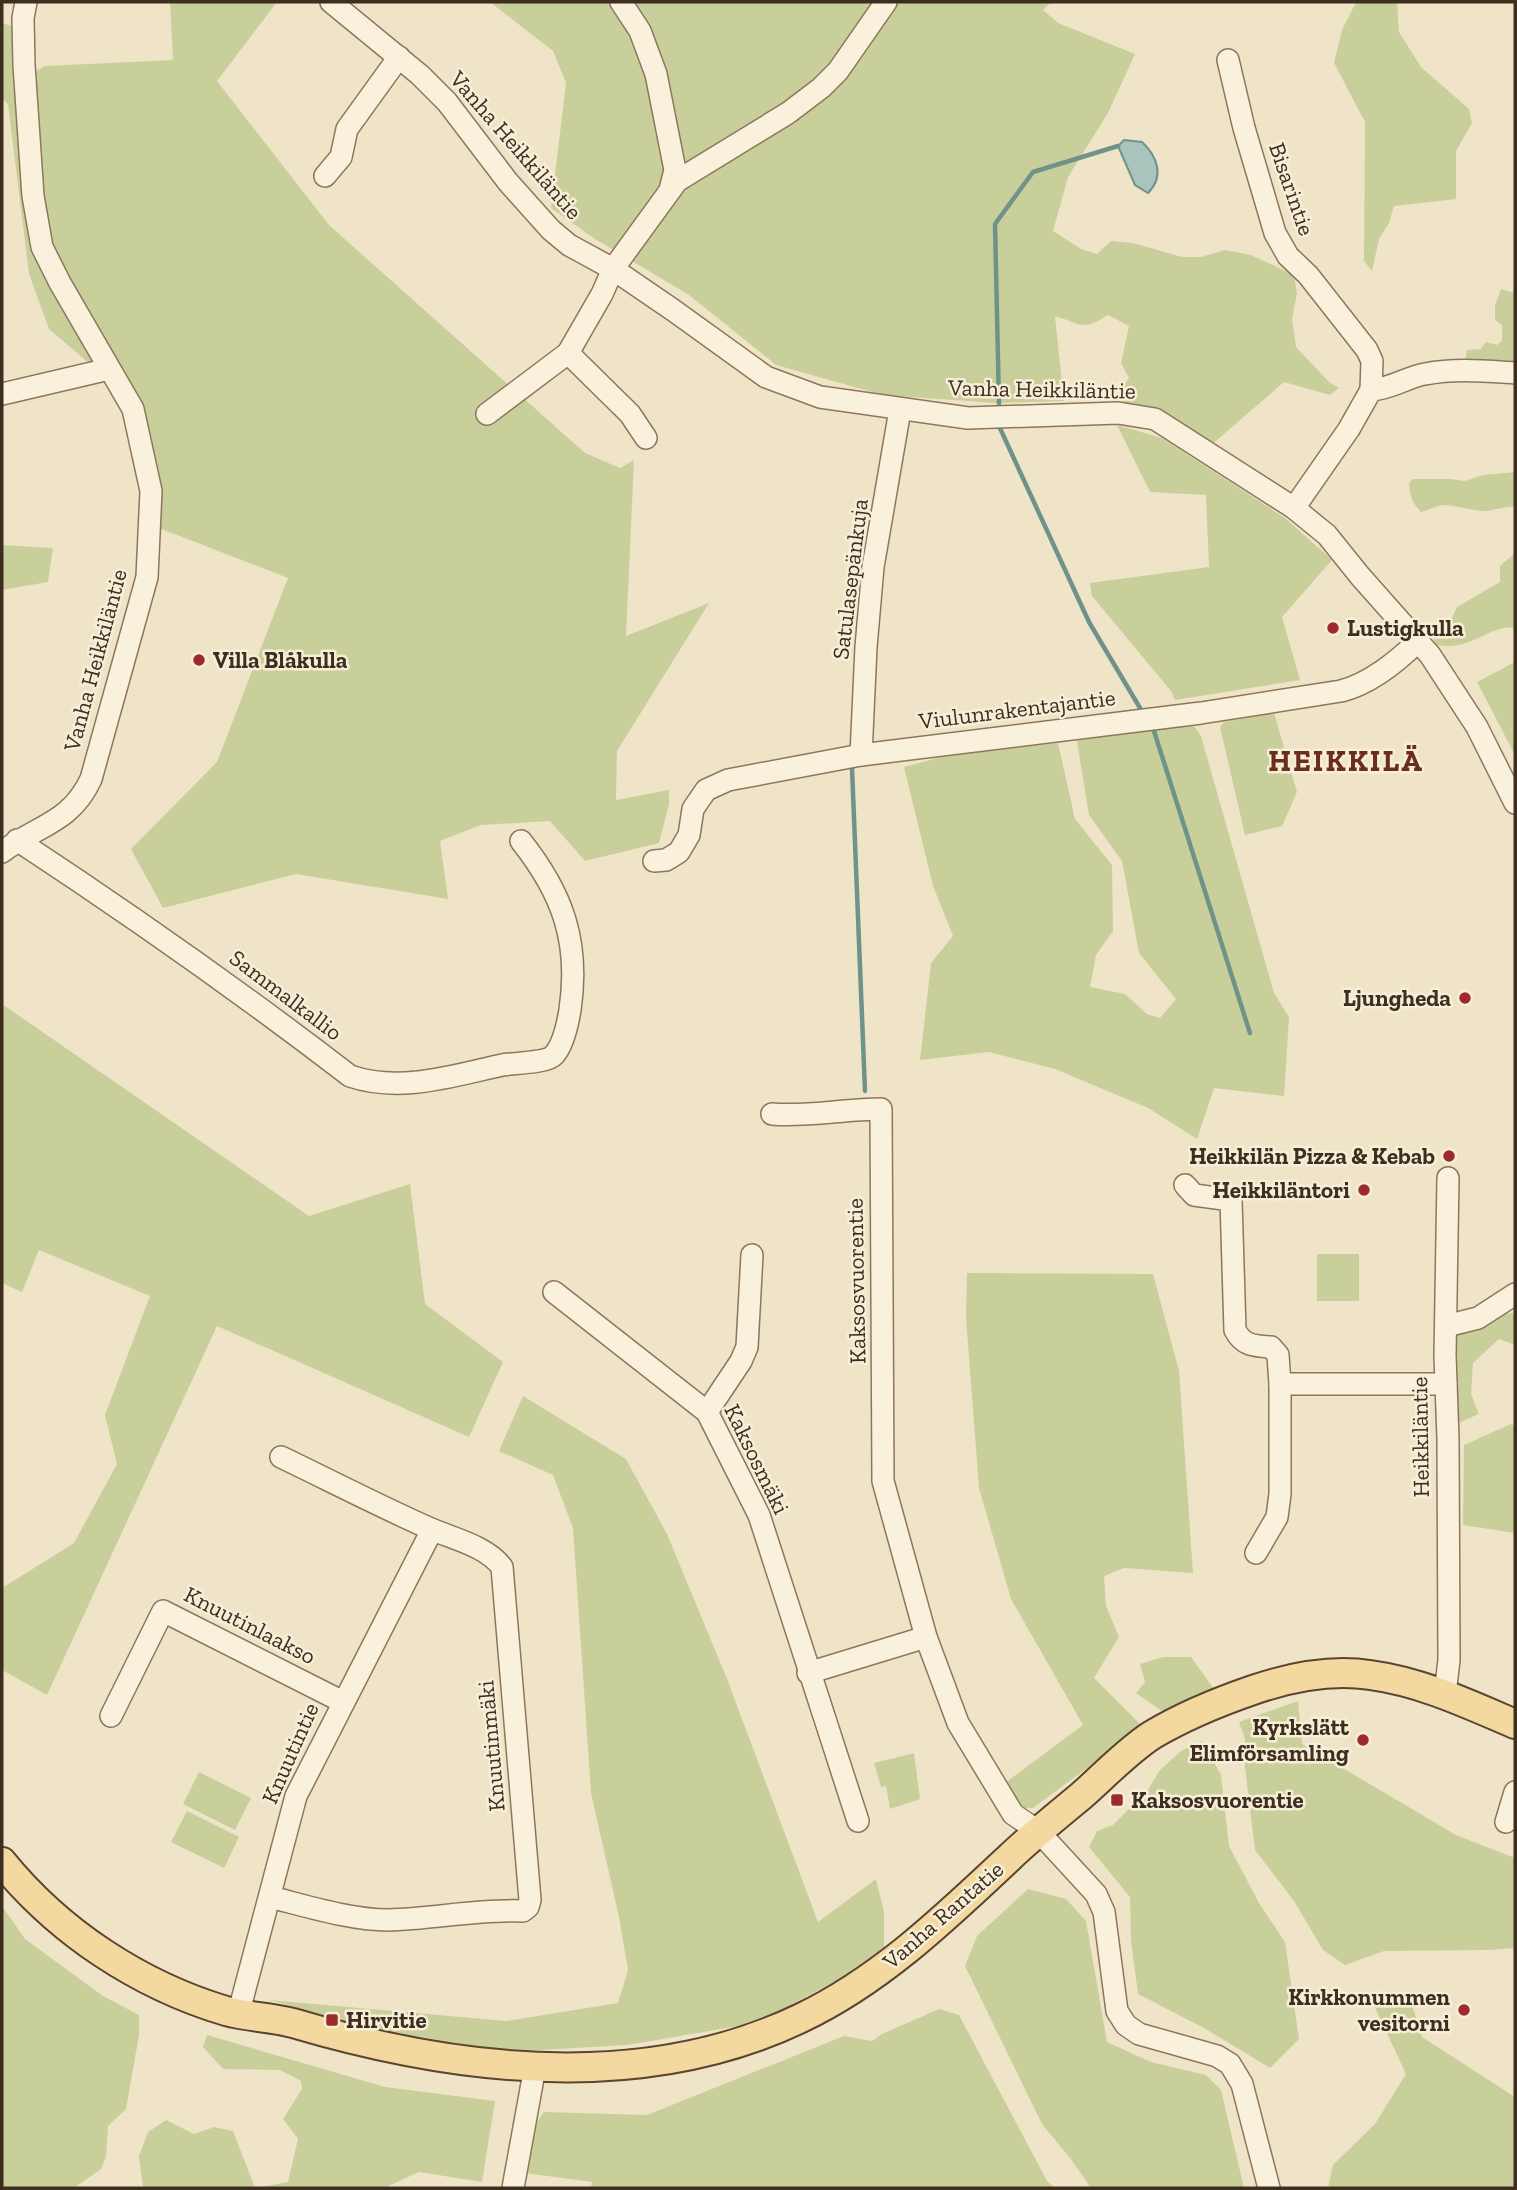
<svg xmlns="http://www.w3.org/2000/svg" width="1517" height="2190" viewBox="0 0 1517 2190" font-family="'Zilla Slab',serif">
	<style>
		.green { fill: #c9cf9b }
		.water { fill: #a9c4bc; stroke: #6f938a; stroke-width: 2 }
		.lines { fill: none; stroke-linecap: round; stroke-linejoin: round }
		.stream { stroke: #6f938a; stroke-width: 4.5 }
		.minor-casing { stroke: #8d765c; stroke-width: 24 }
		.major-casing { stroke: #5b4430; stroke-width: 32 }
		.minor { stroke: #faf1dc; stroke-width: 21 }
		.major { stroke: #f3d9a0; stroke-width: 28 }
		.poi-dot { fill: #9e2a2b; stroke: #f7eed8; stroke-width: 2.5 }
		.labels { text-anchor: middle; stroke-width: 5; stroke-linejoin: round; paint-order: stroke }
		.street-label { font-size: 23px; fill: #3d2e20; stroke: #f7eed8 }
		.poi-label { font-size: 23px; font-weight: bold; fill: #3d2e20; stroke: #f7eed8; text-anchor: end }
		.district-label { font-size: 30px; font-weight: bold; letter-spacing: 2px; fill: #6b2e1e; stroke: #f7eed8 }
	</style>
	<rect width="100%" height="100%" fill="#f0e4c8"/>
	<!-- green -->
	<g class="green">
		<polygon points="170,2 277,2 217,81 329,225 585,453 620,468 634,460 626,636 709,603 617,751 616,800 669,790 669,804 659,843 585,861 550,821 481,825 440,841 448,899 296,874 163,908 131,849 217,762 288,578 164,530 156,529 147,441 51,256 38,202 31,74 45,66 173,60"/>
		<path d="M490 2H1051L1043 10 1058 23 1135 54 1108 113 1068 177 1053 231 1081 249 1097 254 1111 241 1133 243 1182 257H1201L1225 250 1251 255 1294 275 1297 294 1292 319 1296 347 1329 382 1339 388 1330 395 1284 382 1210 446 1140 408 1121 401 1119 391 1129 378 1121 363 1129 326 1108 315C1081 332 1082 324 1055 316L1064 401 995 403 883 395 776 365 689 295 595 239 551 208 566 83 553 51Z"/>
		<polygon points="1356,2 1397,2 1399,32 1421,67 1469,109 1472,123 1456,151 1456,199 1394,206 1389,223 1379,239 1372,271 1364,261 1365,122 1334,63 1342,30"/>
		<polygon points="2,23 15,27 36,251 51,288 110,381 49,329 29,274 8,104 2,99"/>
		<polygon points="1501,289 1515,293 1515,369 1465,361 1467,350 1481,349 1486,342 1497,345 1502,341 1502,325 1495,320 1495,305"/>
		<polygon points="1117,425 1162,438 1285,518 1332,560 1282,617 1300,680 1175,700 1171,691 1092,596 1090,583 1209,567 1206,495 1150,492"/>
		<path d="M1515 472V507C1505 505 1493 512 1482 511 1473 510 1447 504 1443 505 1436 506 1428 510 1421 512 1412 503 1410 496 1409 483L1413 479H1450L1465 481 1483 475Z"/>
		<polygon points="2,545 53,548 48,582 2,590"/>
		<path d="M1515 553V628C1490 624 1471 652 1437 645L1432 637 1436 630 1448 626 1457 607 1500 582V566Z"/>
		<polygon points="1515,662 1515,755 1477,682"/>
		<polygon points="1274,713 1297,792 1282,826 1245,835 1220,727 1224,722"/>
		<polygon points="1178,721 1195,727 1201,736 1274,993 1289,1017 1284,1096 1214,1088 1197,1139 1148,1108 1055,1069 989,1052 920,1060 931,963 953,936 933,886 904,767 945,756 1058,743 1075,819 1112,865 1113,931 1096,955 1090,987 1125,994 1147,1014 1160,1018 1176,999 1139,953 1122,861 1089,815 1076,736"/>
		<polygon points="2,1004 309,1216 410,1184 425,1304 503,1362 469,1437 217,1326 47,1695 2,1670 2,1588 74,1543 117,1464 105,1415 150,1296 39,1250 22,1292 2,1283"/>
		<rect x="1317" y="1254" width="42" height="47"/>
		<polygon points="967,1273 1153,1274 1179,1371 1193,1573 1124,1568 1104,1576 1106,1606 1119,1637 1094,1678 1140,1724 1125,1740 1033,1808 1024,1808 1005,1783 1083,1725 1011,1599 979,1488 966,1318"/>
		<path d="M1515 1313V1345L1499 1339 1473 1363 1471 1394 1479 1414 1456 1424 1451 1342C1467 1323 1490 1314 1515 1313Z"/>
		<polygon points="523,1396 626,1459 667,1534 727,1679 818,1922 876,1879 884,1912 884,1955 757,2023 627,2045 506,2052 409,2038 269,2000 506,2021 618,2003 628,1970 619,1917 591,1793 573,1528 553,1475 499,1451"/>
		<polygon points="1511,1424 1515,1426 1515,1533 1463,1525 1464,1445"/>
		<polygon points="1163,1657 1191,1657 1214,1689 1163,1712 1136,1693 1145,1682 1140,1664"/>
		<polygon points="1298,1701 1302,1744 1456,1835 1515,1858 1515,1948 1488,1950 1384,1951 1345,1965 1323,1950 1294,1901 1255,1850 1244,1759 1245,1739 1239,1722"/>
		<polygon points="1202,1741 1221,1775 1229,1846 1259,1903 1285,1942 1299,2039 1270,2068 1204,2028 1138,1994 1131,1940 1130,1897 1089,1847 1097,1831 1113,1825 1147,1791 1160,1770 1181,1751"/>
		<polygon points="914,1753 920,1799 890,1809 886,1786 881,1787 874,1763"/>
		<polygon points="199,1772 251,1798 235,1830 183,1804"/>
		<polygon points="187,1811 239,1837 224,1868 171,1842"/>
		<polygon points="1028,1889 1066,1899 1086,1921 1107,2042 1151,2062 1206,2075 1221,2090 1244,2188 1091,2188 1070,2158 1042,2124 965,1966 977,1936"/>
		<polygon points="2,1906 25,1939 103,1996 139,2015 139,2035 126,2109 108,2126 106,2156 101,2169 74,2188 2,2188"/>
		<polygon points="1408,1992 1422,2037 1515,2097 1515,2188 1328,2188 1333,2165 1375,2124 1406,2074 1371,1999"/>
		<polygon points="939,2009 959,2015 1047,2181 1055,2188 591,2188 592,2182 525,2173 530,2132 544,2112 647,2115 844,2036 872,2041 882,2034"/>
		<polygon points="207,2035 385,2087 495,2101 482,2182 419,2172 384,2188 143,2188 139,2156 148,2132 166,2120 194,2134 214,2127 233,2131 255,2188 288,2182 298,2139 283,2119 302,2089 301,2081 280,2070 223,2069 203,2047"/>
	</g>
	<!-- water -->
	<path class="water" d="M1124 140 1142 142C1157 156 1165 176 1148 193L1135 185 1118 146Z"/>
	<g class="lines">
		<!-- stream -->
		<g class="stream">
			<polyline points="999,404 995,224 1033,172 1118,146"/>
			<polyline points="999,426 1089,622 1140,708"/>
			<polyline points="1154,731 1250,1033"/>
			<polyline points="852,768 865,1091"/>
		</g>
		<!-- minor casing -->
		<g class="minor-casing">
			<g id="minor">
				<polyline points="331,2 420,75 447,102 508,182 551,230 569,245 613,269 673,310 766,377 820,397 968,418 1118,413 1155,419 1294,508 1327,535 1360,576 1430,655 1477,727 1515,803"/>
				<polyline points="621,2 640,31 656,74 675,170 670,190"/>
				<polyline points="1228,60 1244,128 1275,233 1288,256 1308,275 1367,350 1372,361 1371,390"/>
				<polyline points="325,176 341,157 347,129 399,57"/>
				<polyline points="2,394 109,369"/>
				<polyline points="487,414 568,353"/>
				<polyline points="646,438 630,414 568,353 602,294 613,269 677,181 788,113 821,88 838,71 886,2"/>
				<path d="M1294 508 1349 429 1371 390C1391 389 1407 377 1425 374 1455 368 1485 371 1515 373"/>
				<polyline points="861,755 866,647 873,567 900,410"/>
				<path d="M17 840C131 915 242 993 350 1076 400 1093 452 1076 502 1065 514 1063 547 1063 554 1055 563 1045 568 1022 570 1010 580 942 563 894 521 841"/>
				<path d="M2 852C37 825 70 824 91 779L147 577 151 491 133 409 60 283 42 247 33 196 24 65 23 18 26 2"/>
				<path d="M654 861 666 860 679 852 689 835 693 809 706 790 728 780 861 755 1201 713 1341 691C1369 684 1398 661 1418 641"/>
				<path d="M772 1114C809 1117 844 1109 881 1109L883 1481 926 1637 958 1723 1013 1814 1039 1832 1096 1894 1104 1912 1117 2011 1126 2025 1139 2034 1217 2056 1230 2064 1242 2084 1269 2188"/>
				<path d="M1185 1185 1194 1195 1231 1200 1235 1330C1243 1346 1255 1346 1271 1347L1278 1355 1280 1384H1446"/>
				<polyline points="554,1292 707,1412 759,1515 858,1821"/>
				<polyline points="1446,1326 1478,1318 1515,1294"/>
				<polyline points="707,1412 741,1361 747,1347 752,1255"/>
				<polyline points="1256,1553 1277,1517 1280,1494 1280,1384"/>
				<polyline points="808,1673 926,1637"/>
				<polyline points="1445,1694 1449,1660 1448,1439 1445,1355 1448,1178"/>
				<polyline points="111,1716 163,1611 343,1702"/>
				<polyline points="1506,1822 1515,1792"/>
				<path d="M270 1897C306 1906 351 1920 388 1920 433 1919 478 1909 523 1911L528 1907 530 1900 502 1567C486 1546 454 1539 431 1529 381 1507 331 1481 281 1457"/>
				<polyline points="238,2015 296,1796 432,1530"/>
				<polyline points="513,2188 535,2067"/>
			</g>
		</g>
		<!-- major casing -->
		<g class="major-casing">
			<path id="major" d="M2 1862C59 1932 139 1985 226 2011 247 2017 271 2017 293 2023 455 2071 643 2094 801 2018 881 1980 946 1917 1010 1857 1032 1836 1057 1816 1081 1796 1104 1776 1126 1752 1152 1735 1184 1716 1218 1702 1253 1690 1291 1677 1330 1669 1370 1675 1422 1682 1468 1704 1515 1724"/>
		</g>
		<!-- minor -->
		<use href="#minor" class="minor"/>
		<!-- major -->
		<use href="#major" class="major"/>
	</g>
	<!-- markers -->
	<g class="poi-dot">
		<circle cx="1333" cy="628" r="7"/>
		<circle cx="199" cy="660" r="7"/>
		<circle cx="1465" cy="998" r="7"/>
		<circle cx="1449" cy="1156" r="7"/>
		<circle cx="1364" cy="1190" r="7"/>
		<circle cx="1363" cy="1740" r="7"/>
		<rect x="1110" y="1793" width="14" height="14" rx="3.5"/>
		<circle cx="1464" cy="2010" r="7"/>
		<rect x="325" y="2013" width="14" height="14" rx="3.5"/>
	</g>
	<g class="labels">
		<!-- street labels -->
		<g class="street-label">
			<text transform="translate(516 145) rotate(49)" y="8">Vanha Heikkiläntie</text>
			<text transform="translate(1292 189) rotate(71)" y="8">Bisarintie</text>
			<text transform="translate(1042 389) rotate(1)" y="8">Vanha Heikkiläntie</text>
			<text transform="translate(850 579) rotate(-83)" y="8">Satulasepänkuja</text>
			<text transform="translate(95 660) rotate(-75)" y="8">Vanha Heikkiläntie</text>
			<text transform="translate(1017 709) rotate(-7)" y="8">Viulunrakentajantie</text>
			<text transform="translate(286 995) rotate(37)" y="8">Sammalkallio</text>
			<text transform="translate(856 1281) rotate(-91)" y="8">Kaksosvuorentie</text>
			<text transform="translate(1420 1437) rotate(-91)" y="8">Heikkiläntie</text>
			<text transform="translate(757 1459) rotate(64)" y="8">Kaksosmäki</text>
			<text transform="translate(250 1625) rotate(27)" y="8">Knuutinlaakso</text>
			<text transform="translate(491 1746) rotate(-95)" y="8">Knuutinmäki</text>
			<text transform="translate(290 1753) rotate(-66)" y="8">Knuutintie</text>
			<text transform="translate(943 1915) rotate(-41)" y="8">Vanha Rantatie</text>
		</g>
		<!-- poi labels -->
		<g class="poi-label">
			<text x="1347" y="636" text-anchor="start">Lustigkulla</text>
			<text x="213" y="668" text-anchor="start">Villa Blåkulla</text>
			<text x="1451" y="1006">Ljungheda</text>
			<text x="1435" y="1164">Heikkilän Pizza &amp; Kebab</text>
			<text x="1350" y="1198">Heikkiläntori</text>
			<text x="1349" y="1735">Kyrkslätt<tspan x="1349" dy="26">Elimförsamling</tspan></text>
			<text x="1131" y="1808" text-anchor="start">Kaksosvuorentie</text>
			<text x="1450" y="2005">Kirkkonummen<tspan x="1450" dy="26">vesitorni</tspan></text>
			<text x="346" y="2028" text-anchor="start">Hirvitie</text>
		</g>
		<!-- district labels -->
		<g class="district-label">
			<text x="1346" y="771">HEIKKILÄ</text>
		</g>
	</g>
	<!-- border -->
	<rect width="1517" height="2190" fill="none" stroke="#3d2e20" stroke-width="7"/>
</svg>
